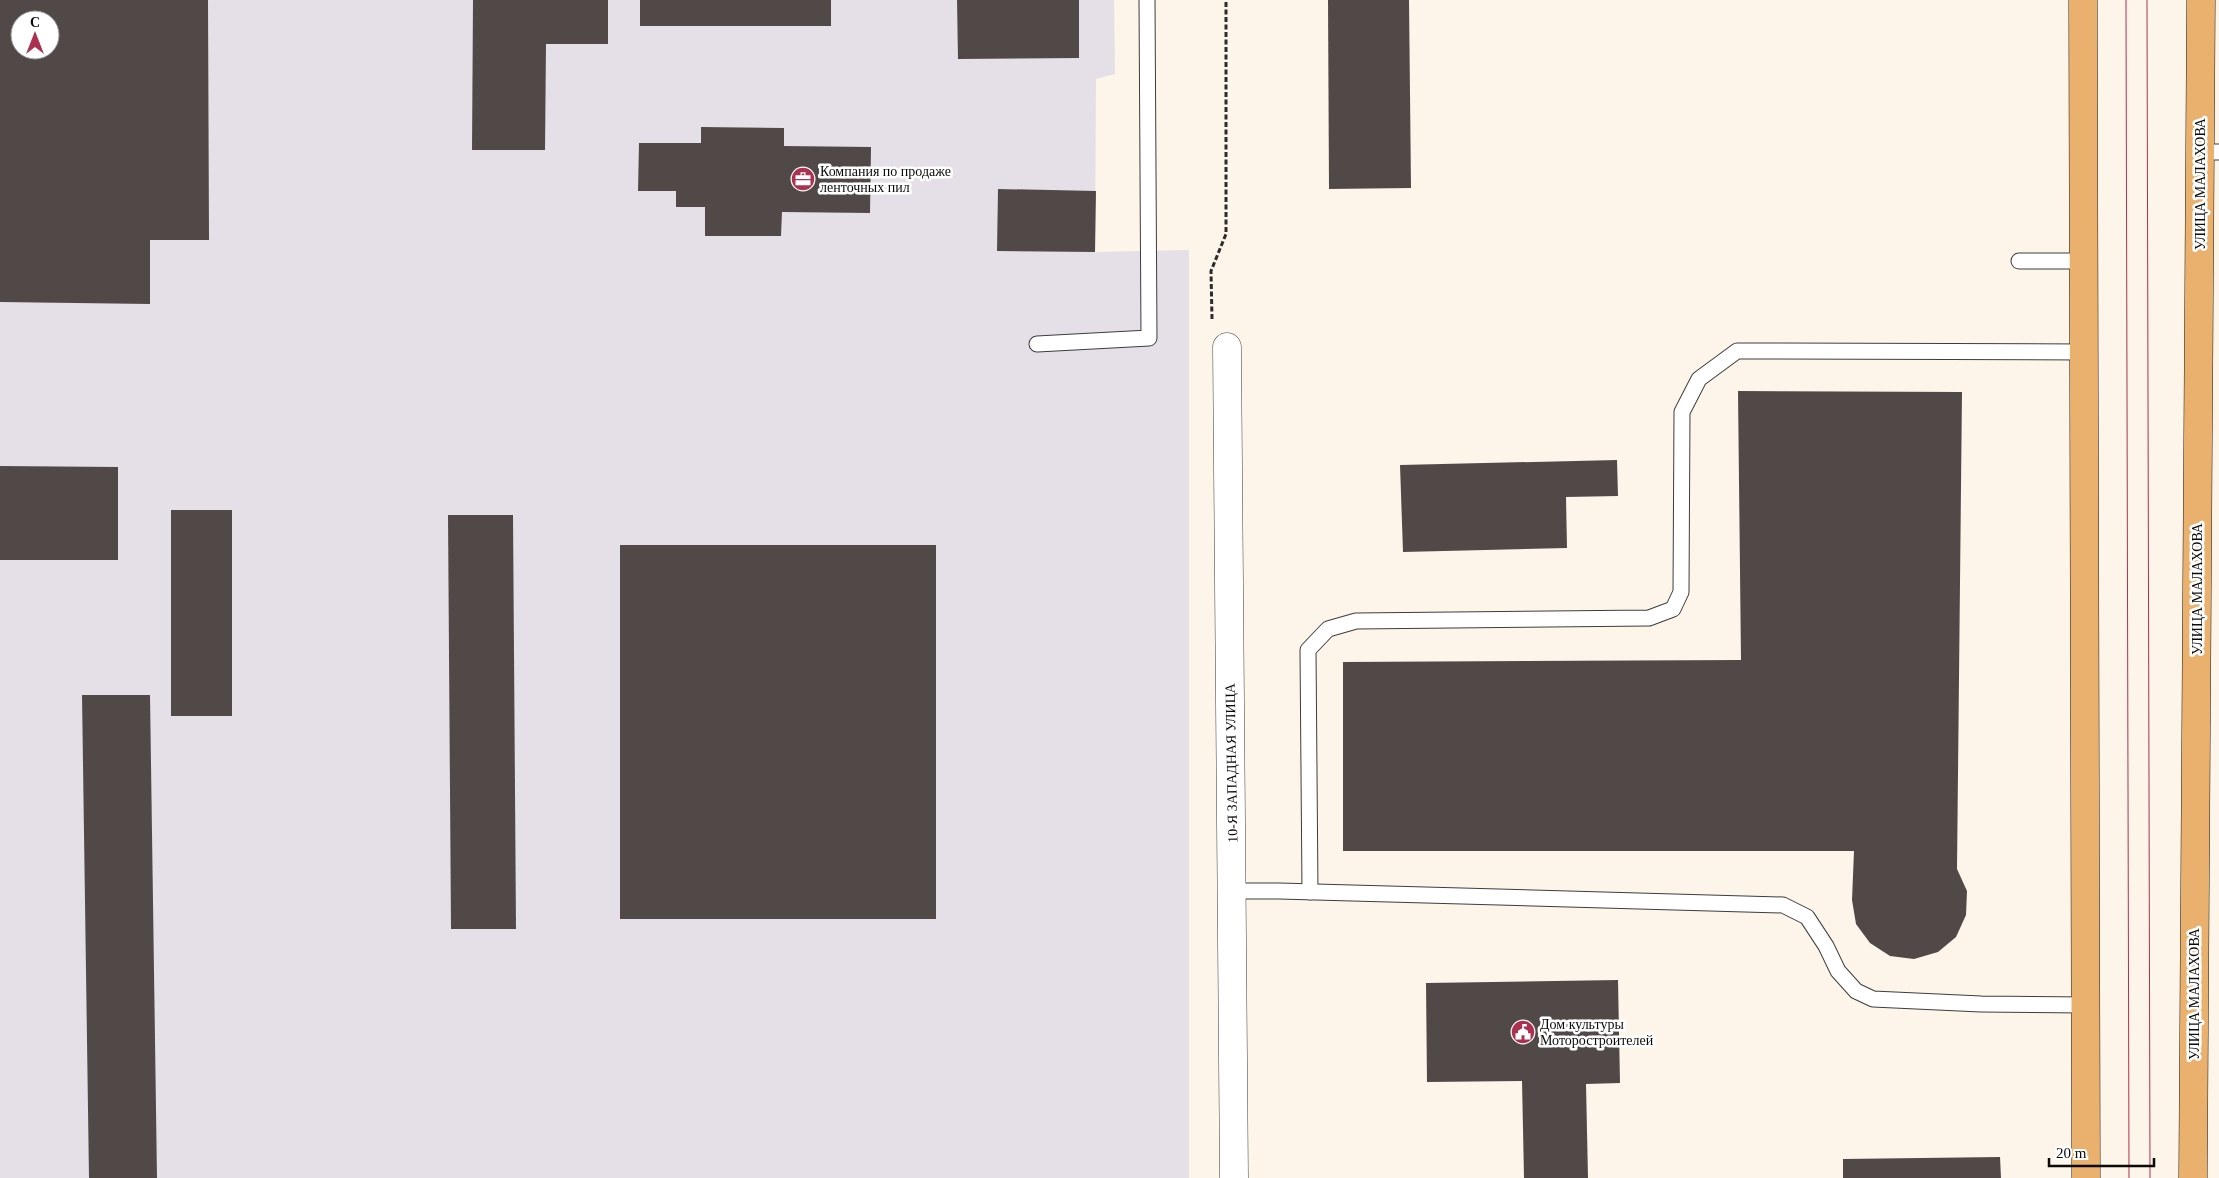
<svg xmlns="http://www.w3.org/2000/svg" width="2219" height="1178" viewBox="0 0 2219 1178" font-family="'Times New Roman',serif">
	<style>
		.industrial { fill: #e5dfe8; fill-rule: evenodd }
		.building { fill: #514948; fill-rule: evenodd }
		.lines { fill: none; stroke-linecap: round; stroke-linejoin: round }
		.lane-casing { stroke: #3d3d3d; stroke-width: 17 }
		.street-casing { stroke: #3d3d3d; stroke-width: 29 }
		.primary-casing { stroke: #1b1b1b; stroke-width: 29 }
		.path { stroke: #2c2c2c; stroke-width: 3; stroke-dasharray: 5 2.5; stroke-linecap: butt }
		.lane { stroke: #fff; stroke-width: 15 }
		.street { stroke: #fff; stroke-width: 28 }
		.primary { stroke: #e9b16d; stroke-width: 28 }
		.tram { stroke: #aa3250; stroke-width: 1 }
		.labels { text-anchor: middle; stroke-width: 5; stroke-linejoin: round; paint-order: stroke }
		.poi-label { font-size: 14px; fill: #0a0a0a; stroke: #fff; text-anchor: start }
		.street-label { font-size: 14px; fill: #0a0a0a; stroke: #fff }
	</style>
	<rect width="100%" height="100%" fill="#fdf5e9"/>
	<!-- industrial -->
	<path class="industrial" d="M0 0H1114L1115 74 1096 79 1095 252 1189 250V1178H0ZM20 20H50V50H20Z"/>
	<!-- building -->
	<g class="building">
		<path d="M0 0H208L209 240H150V304L0 302ZM20 20H50V50H20Z"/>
		<polygon points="473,0 608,0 608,44 546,44 545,150 472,150"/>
		<rect x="640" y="0" width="191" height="26"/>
		<polygon points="957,0 1079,0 1079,58 958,59"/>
		<polygon points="1328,0 1409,0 1411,188 1329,189"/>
		<polygon points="701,127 784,128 784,146 871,147 870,213 782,212 781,236 705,236 705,207 676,207 676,191 638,191 639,143 701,143"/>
		<polygon points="998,189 1096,191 1095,252 997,251"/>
		<polygon points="1738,391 1962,392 1957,869 1967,891 1966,915 1956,937 1938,952 1914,959 1890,956 1870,943 1856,924 1852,900 1854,851 1343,851 1343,662 1741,660"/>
		<polygon points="1617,460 1618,496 1566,497 1567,548 1403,552 1400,465"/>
		<polygon points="0,466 118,467 118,560 0,560"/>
		<rect x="171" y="510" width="61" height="206"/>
		<polygon points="448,515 513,515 516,929 451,929"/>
		<rect x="620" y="545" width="316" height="374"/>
		<polygon points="82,695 150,695 157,1178 89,1178"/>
		<polygon points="1618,980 1620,1083 1586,1084 1588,1178 1524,1178 1522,1081 1427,1082 1426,983"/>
		<polygon points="2000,1157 2001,1178 1843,1178 1843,1159"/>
	</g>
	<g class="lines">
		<!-- lane casing -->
		<g class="lane-casing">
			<g id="lane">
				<polyline points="2200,152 2219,152"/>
				<polyline points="2019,261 2083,261"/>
				<polyline points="1037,344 1149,338 1147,0"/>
				<polyline points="1232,891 1279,891 1783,905 1807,917 1826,946 1838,971 1856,991 1873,999 1981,1004 2086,1005"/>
				<polyline points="1310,892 1308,650 1328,629 1356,621 1649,618 1673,609 1681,592 1682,412 1699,379 1737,351 2083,352"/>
			</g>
		</g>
		<!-- street casing -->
		<g class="street-casing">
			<polyline id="street" points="1227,347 1234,1178"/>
		</g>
		<!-- primary casing -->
		<g class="primary-casing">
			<g id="primary">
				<polyline points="2083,0 2086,1178"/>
				<polyline points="2193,1178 2201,0"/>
			</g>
		</g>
		<!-- path -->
		<polyline class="path" points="1212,319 1211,271 1226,234 1226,0"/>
		<!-- lane -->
		<use href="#lane" class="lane"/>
		<!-- street -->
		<use href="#street" class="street"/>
		<!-- primary -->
		<use href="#primary" class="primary"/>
		<!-- tram -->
		<g class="tram">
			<polyline points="2126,0 2129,1178"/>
			<polyline points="2147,0 2150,1178"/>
		</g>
	</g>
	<!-- icons -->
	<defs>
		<g id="office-disc" transform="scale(1.25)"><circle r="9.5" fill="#aa3250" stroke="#fff"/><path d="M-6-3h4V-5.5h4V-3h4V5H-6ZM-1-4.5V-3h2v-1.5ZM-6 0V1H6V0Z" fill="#fff"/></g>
		<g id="civic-disc" transform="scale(1.25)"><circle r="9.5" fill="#aa3250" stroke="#fff"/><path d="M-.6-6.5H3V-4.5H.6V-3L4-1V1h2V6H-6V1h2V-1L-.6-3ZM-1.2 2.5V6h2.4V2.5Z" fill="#fff"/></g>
	</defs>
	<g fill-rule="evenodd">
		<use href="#office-disc" x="803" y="179"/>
		<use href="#civic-disc" x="1523" y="1032"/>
	</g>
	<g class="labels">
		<!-- poi labels -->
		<g class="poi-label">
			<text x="820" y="176">Компания по продаже<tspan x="820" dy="16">ленточных пил</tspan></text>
			<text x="1540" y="1029">Дом культуры<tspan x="1540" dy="16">Моторостроителей</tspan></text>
		</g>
		<!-- street labels -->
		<g class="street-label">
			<text transform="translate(2200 184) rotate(-90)" y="5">УЛИЦА МАЛАХОВА</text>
			<text transform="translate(2197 589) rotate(-90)" y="5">УЛИЦА МАЛАХОВА</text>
			<text transform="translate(1231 763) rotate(-91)" y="5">10-Я ЗАПАДНАЯ УЛИЦА</text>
			<text transform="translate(2194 994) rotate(-90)" y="5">УЛИЦА МАЛАХОВА</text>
		</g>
	</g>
	<!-- north arrow -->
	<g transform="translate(35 35)"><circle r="24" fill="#ffffff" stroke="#9d9d9d"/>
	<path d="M0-4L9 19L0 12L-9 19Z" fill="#aa3250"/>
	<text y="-8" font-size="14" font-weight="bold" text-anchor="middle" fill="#0a0a0a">С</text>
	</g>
	<!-- scale -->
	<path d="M2049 1158v8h105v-8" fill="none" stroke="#0a0a0a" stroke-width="2.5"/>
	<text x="2056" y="1158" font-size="15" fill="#0a0a0a" stroke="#ffffff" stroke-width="4" paint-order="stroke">20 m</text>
</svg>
